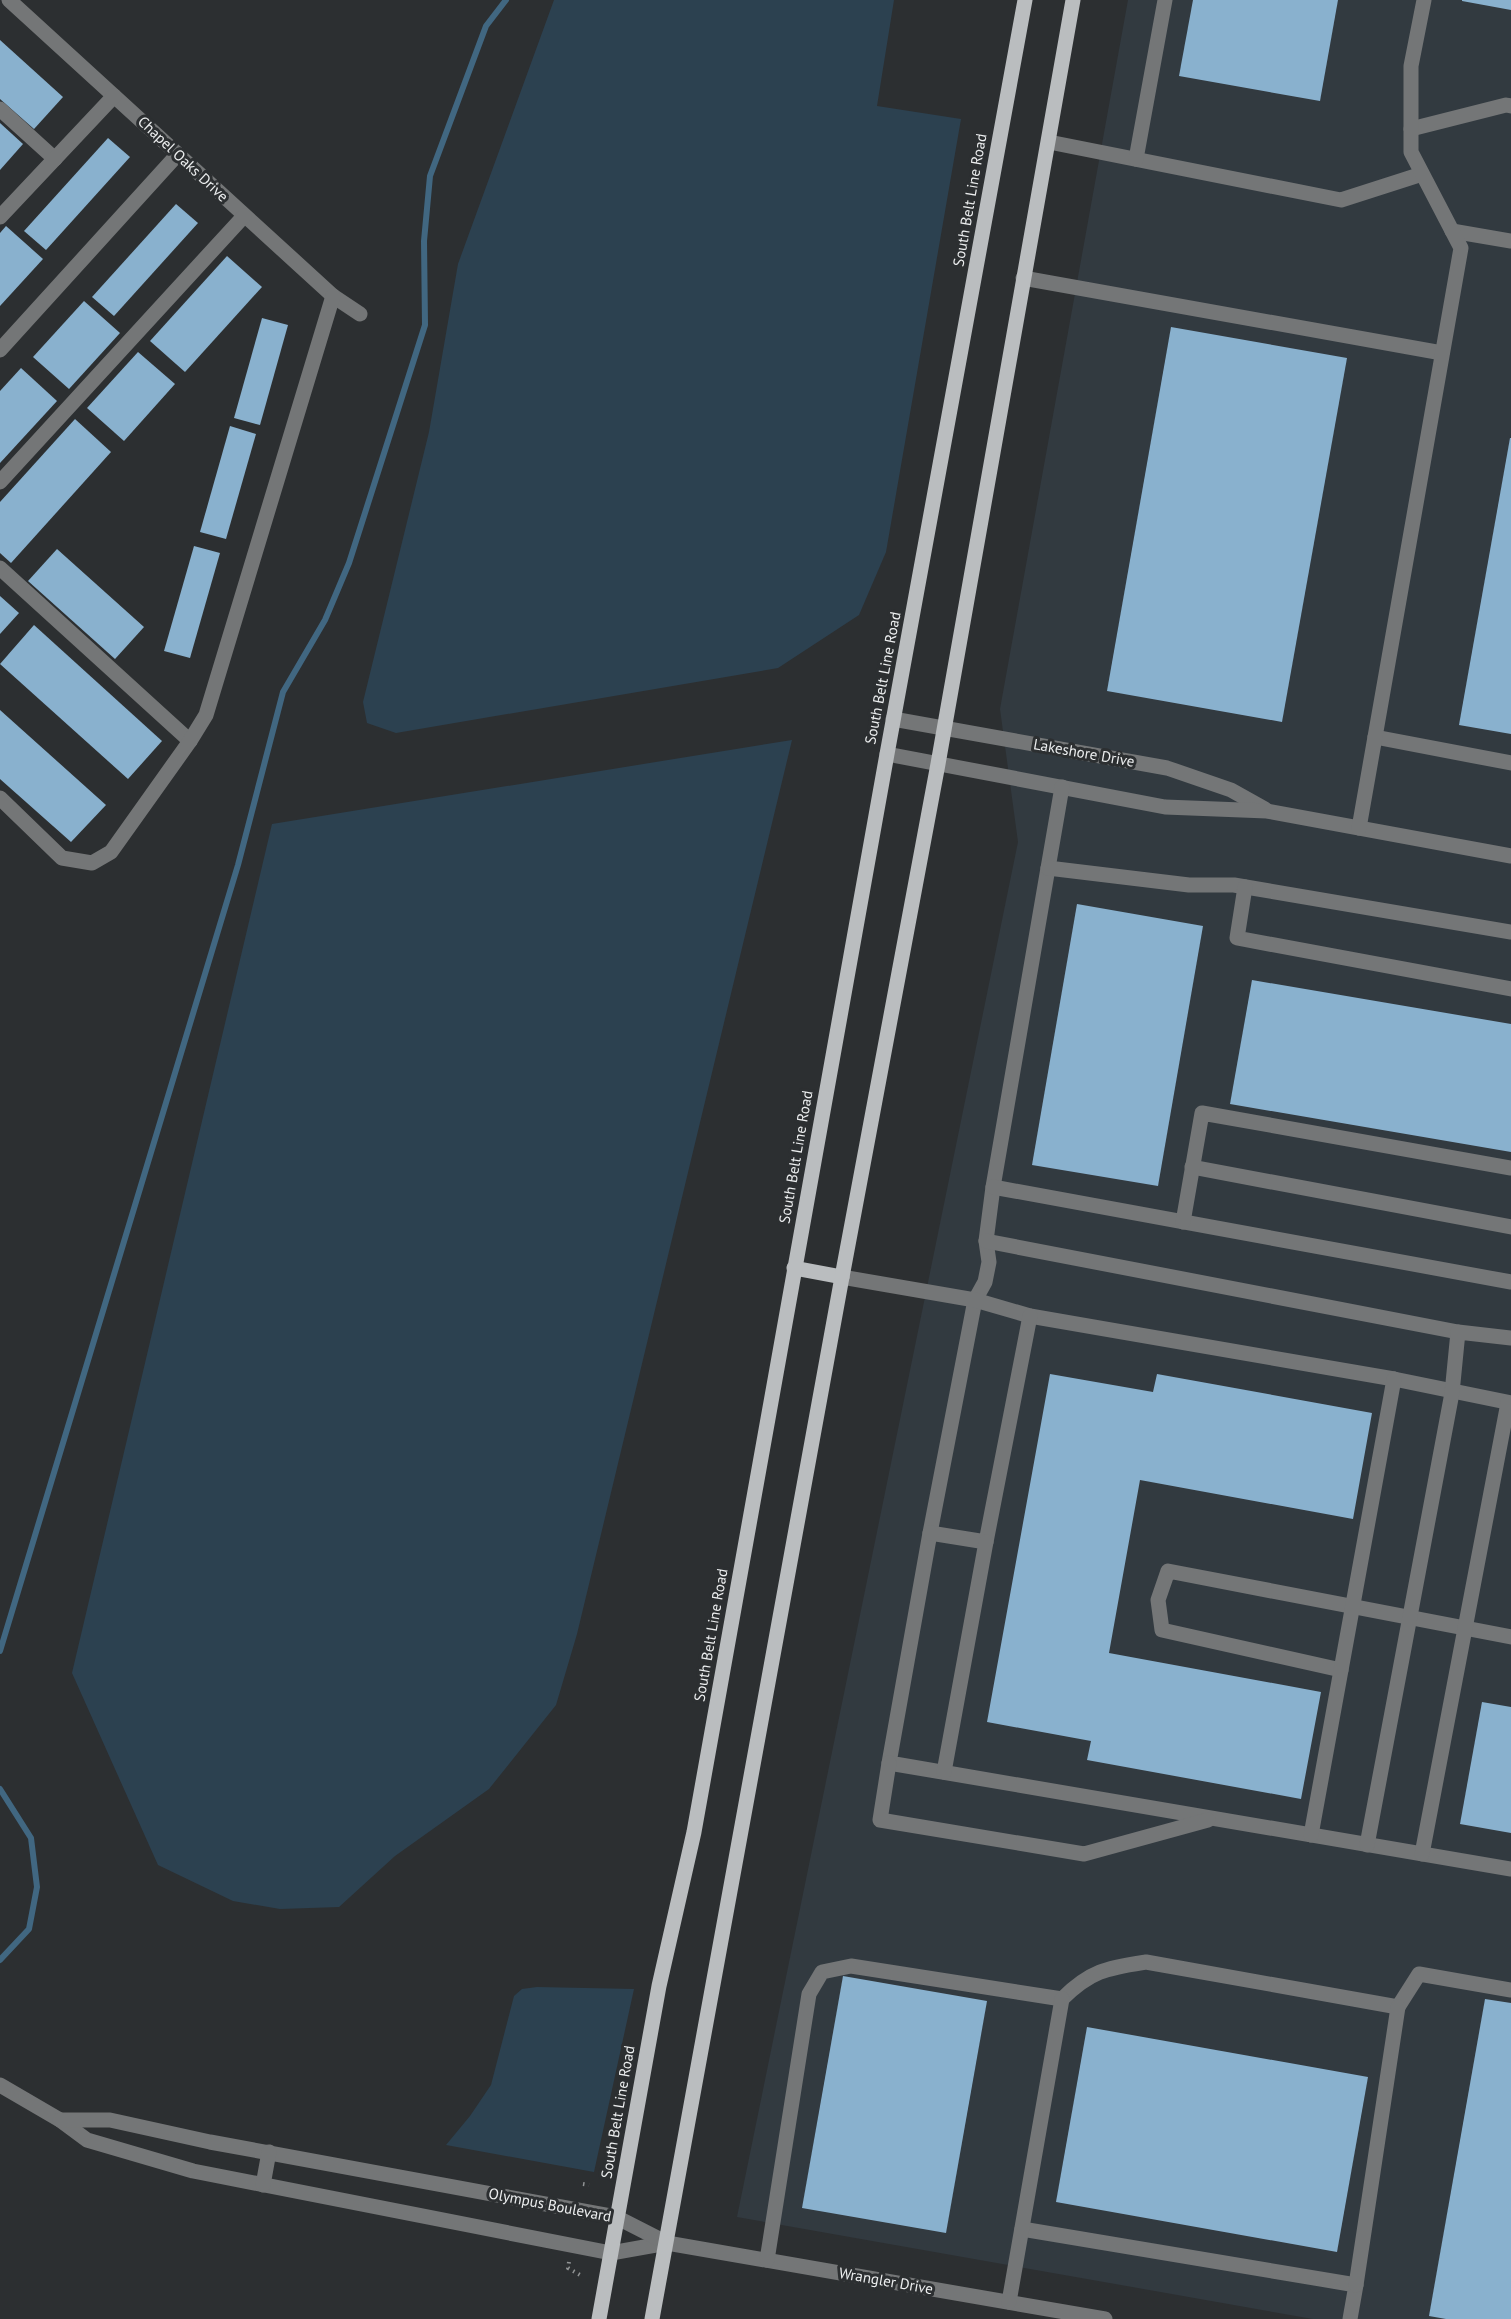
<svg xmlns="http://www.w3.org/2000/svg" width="1511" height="2319" viewBox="0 0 1511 2319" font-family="'PT Sans',sans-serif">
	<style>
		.built { fill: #323a40 }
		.green { fill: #2c4150 }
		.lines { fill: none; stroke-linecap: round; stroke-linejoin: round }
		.stream { stroke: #416781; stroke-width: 6 }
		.building { fill: #89b1ce }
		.path { stroke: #919495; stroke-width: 4; stroke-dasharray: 1.5 4.5; stroke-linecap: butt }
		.minor { stroke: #747677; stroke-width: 15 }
		.major { stroke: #babdbf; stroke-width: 15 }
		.labels { text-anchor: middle; stroke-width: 6; stroke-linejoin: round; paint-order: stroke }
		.street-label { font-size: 15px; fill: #eceeef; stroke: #2c2f31 }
	</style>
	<rect width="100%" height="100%" fill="#2c2f31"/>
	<!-- built -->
	<polygon class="built" points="1128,0 1511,0 1511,2319 1313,2319 737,2217 1018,842 1000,709"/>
	<!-- green -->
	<g class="green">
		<polygon points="554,0 894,0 877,106 961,119 886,552 859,615 778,668 396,733 367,723 363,702 429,432 458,264"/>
		<polygon points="792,740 577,1634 556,1705 489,1789 395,1856 339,1907 280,1909 233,1901 158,1865 72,1673 272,824"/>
		<polygon points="537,1987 634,1989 594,2172 446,2145 470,2116 491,2085 514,1996 522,1989"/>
	</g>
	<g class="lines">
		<!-- stream -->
		<g class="stream">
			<polyline points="0,1651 238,865 283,692 325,620 349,563 425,325 424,241 430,176 486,26 506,0"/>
			<polyline points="0,1789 31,1838 37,1887 29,1929 0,1960"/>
		</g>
	</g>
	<!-- building -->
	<g class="building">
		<polygon points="1193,0 1338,0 1320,101 1179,76"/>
		<polygon points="1462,0 1511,0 1511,10 1462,1"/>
		<polygon points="0,40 63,97 34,129 0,99"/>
		<polygon points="0,123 23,144 0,170"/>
		<polygon points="108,138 130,157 46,250 24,231"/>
		<polygon points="176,204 198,223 114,316 92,297"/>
		<polygon points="6,226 43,259 0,306 0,233"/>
		<polygon points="227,256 262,287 185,372 150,341"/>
		<polygon points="84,301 120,333 69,389 33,357"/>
		<polygon points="262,318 288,325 260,425 234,418"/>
		<polygon points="1171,327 1347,358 1282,722 1107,691"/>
		<polygon points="138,352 175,384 124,441 87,408"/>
		<polygon points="21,368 57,401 0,463 0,391"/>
		<polygon points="75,419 111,452 11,563 0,553 0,502"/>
		<polygon points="230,426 256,434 226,539 200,532"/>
		<polygon points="1510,438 1511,438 1511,734 1459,725"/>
		<polygon points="194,546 220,553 190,658 164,651"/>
		<polygon points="57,549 144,627 115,659 28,581"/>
		<polygon points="0,596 19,613 0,634"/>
		<polygon points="34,625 162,741 128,779 0,664"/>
		<polygon points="0,710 106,805 71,842 0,779"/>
		<polygon points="1077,904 1203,926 1158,1186 1032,1165"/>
		<polygon points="1252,980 1511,1024 1511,1152 1230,1104"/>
		<polygon points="1050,1374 1153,1392 1157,1374 1372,1413 1353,1519 1140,1480 1109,1653 1321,1692 1301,1799 1087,1760 1091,1741 987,1722"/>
		<polygon points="1482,1702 1511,1707 1511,1833 1460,1824"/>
		<polygon points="843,1976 987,2001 946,2233 802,2208"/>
		<polygon points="1485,1999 1511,2003 1511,2319 1446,2319 1429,2316"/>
		<polygon points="1087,2027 1368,2077 1337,2252 1056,2202"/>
	</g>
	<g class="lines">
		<!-- path -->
		<g class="path">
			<polyline points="583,2184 589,2185"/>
			<polyline points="569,2262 568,2268 582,2276"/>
		</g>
		<!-- minor -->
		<g class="minor">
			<polyline points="9,0 333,296 360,314"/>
			<polyline points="0,109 55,159"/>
			<polyline points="1411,129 1506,105 1511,106"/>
			<polyline points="1049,142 1341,200 1422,174"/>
			<polyline points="1136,159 1165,0"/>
			<polyline points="0,217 114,96"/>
			<polyline points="1452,231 1511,241"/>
			<polyline points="1023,278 1442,353"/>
			<polyline points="0,350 178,154"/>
			<polyline points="0,482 244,216"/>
			<polyline points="0,568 190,741"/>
			<polyline points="893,719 1167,768 1231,790 1265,809"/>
			<polyline points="1375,737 1511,763"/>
			<polyline points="887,754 1165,807 1267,811 1511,856"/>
			<polyline points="1062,787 993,1187 986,1241 989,1262 985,1282 975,1300 930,1533 889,1763 1511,1869"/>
			<polyline points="0,798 62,858 92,863 111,852 190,741 206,715 333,296"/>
			<polyline points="1359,828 1461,248 1411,152 1411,66 1424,0"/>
			<polyline points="1048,868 1189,885 1234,885 1511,932"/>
			<polyline points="1245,887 1237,938 1511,989"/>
			<polyline points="1192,1167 1511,1227"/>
			<polyline points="993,1187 1511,1282"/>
			<polyline points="1183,1222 1202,1113 1511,1168"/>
			<polyline points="986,1241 1458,1332"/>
			<polyline points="842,1277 975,1300 1030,1316 1394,1379 1511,1403"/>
			<polyline points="930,1533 986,1542 1030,1316"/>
			<polyline points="1341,1670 1162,1630 1158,1600 1168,1571 1511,1637"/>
			<polyline points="889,1763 880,1820 1084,1854 1208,1820"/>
			<polyline points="944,1772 986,1542"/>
			<polyline points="1311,1835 1394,1379"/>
			<polyline points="1367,1845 1452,1393 1458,1332 1511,1338"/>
			<polyline points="1422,1854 1508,1403"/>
			<polyline points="0,2085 60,2120 87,2140 193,2171 611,2253 667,2243"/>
			<polyline points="60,2120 110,2120 210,2142 616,2217 667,2243 1105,2319"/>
			<polyline points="263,2185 269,2152"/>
			<polyline points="1022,2229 1356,2285 1350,2319"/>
			<path d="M767 2260 809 1994 822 1972 851 1966 1062 1999C1091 1970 1108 1968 1146 1962L1398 2007 1419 1974 1511 1990"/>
			<polyline points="1356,2285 1398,2007"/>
			<polyline points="1009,2302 1062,1999"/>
		</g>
		<!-- major -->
		<g class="major">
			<polyline points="794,1268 842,1277"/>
			<polyline points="599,2319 659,1986 694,1832 887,754 1025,0"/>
			<polyline points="652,2319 842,1277 938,764 1073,0"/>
		</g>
	</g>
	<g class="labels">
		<!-- street labels -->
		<g class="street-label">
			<text transform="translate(183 159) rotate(43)" y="5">Chapel Oaks Drive</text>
			<text transform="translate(970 200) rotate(-80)" y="5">South Belt Line Road</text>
			<text transform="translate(883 678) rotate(-79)" y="5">South Belt Line Road</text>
			<text transform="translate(1084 753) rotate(10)" y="5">Lakeshore Drive</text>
			<text transform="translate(796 1157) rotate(-80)" y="5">South Belt Line Road</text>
			<text transform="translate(711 1635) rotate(-80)" y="5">South Belt Line Road</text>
			<text transform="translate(618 2112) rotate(-80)" y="5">South Belt Line Road</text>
			<text transform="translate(550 2205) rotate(11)" y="5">Olympus Boulevard</text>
			<text transform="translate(886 2281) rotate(10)" y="5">Wrangler Drive</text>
		</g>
	</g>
</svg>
